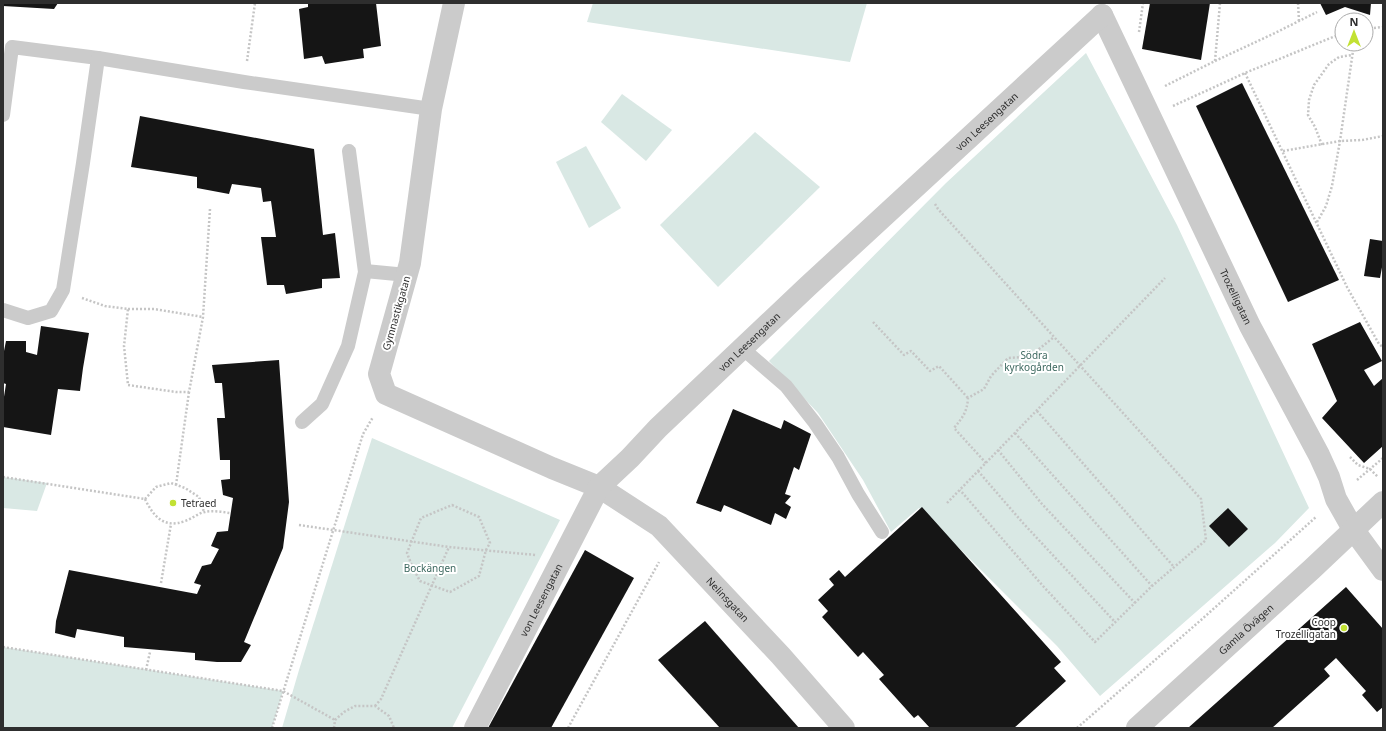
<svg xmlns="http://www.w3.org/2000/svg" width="1386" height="731" viewBox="0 0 1386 731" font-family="'Noto Sans',sans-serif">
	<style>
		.green { fill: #d9e8e4 }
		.building { fill: #151515 }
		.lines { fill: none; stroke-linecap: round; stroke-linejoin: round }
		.path { stroke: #c5c5c5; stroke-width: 2.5; stroke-dasharray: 2 2; stroke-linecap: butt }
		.service { stroke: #cbcbcb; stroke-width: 14 }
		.minor { stroke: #cbcbcb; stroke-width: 22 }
		.poi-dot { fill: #c2e133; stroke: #fff; stroke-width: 1.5 }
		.labels { text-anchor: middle; stroke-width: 4; stroke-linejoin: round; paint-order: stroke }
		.street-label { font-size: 10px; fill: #2e2e2e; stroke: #fff }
		.park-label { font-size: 10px; fill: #3c685f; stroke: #fff }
		.poi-label { font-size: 10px; fill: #2e2e2e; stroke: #fff; text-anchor: start }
	</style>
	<rect width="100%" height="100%" fill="#fff"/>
	<!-- green -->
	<g class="green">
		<polygon points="593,3 867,3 850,62 587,22"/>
		<polygon points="1086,53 1177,225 1309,508 1275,543 1100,696 1057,646 919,508 891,532 863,480 818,413 769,361 946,183"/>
		<polygon points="622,94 672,130 646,161 601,122"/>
		<polygon points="755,132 820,187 718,287 660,225"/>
		<polygon points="586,146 621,208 589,228 556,162"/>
		<polygon points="372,438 560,520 452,728 282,728 299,670"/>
		<polygon points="3,477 47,483 37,511 3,508"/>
		<polygon points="3,647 283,691 272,728 3,728"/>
	</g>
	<!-- building -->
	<g class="building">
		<polygon points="3,3 58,3 54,9 3,6"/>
		<polygon points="308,3 376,3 381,46 363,49 364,58 325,64 322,56 304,59 299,9 308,7"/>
		<polygon points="1150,3 1210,3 1201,60 1142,49"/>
		<polygon points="1320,3 1371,3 1370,15 1345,7 1326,15"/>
		<polygon points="1242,83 1339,280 1288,302 1196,106"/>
		<polygon points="140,116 314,149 323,235 335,233 340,278 322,279 322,288 286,294 284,285 267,285 261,237 276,237 271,201 263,202 261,188 232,184 229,194 197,188 197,177 131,167"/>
		<polygon points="1370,239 1383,241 1383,262 1380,278 1364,276"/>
		<polygon points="1360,322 1382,361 1364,370 1374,386 1383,378 1383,446 1364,463 1322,418 1337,401 1312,344"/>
		<polygon points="41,326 89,333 83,368 80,391 58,389 51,435 3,427 3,403 6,384 3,383 3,356 6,341 26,341 26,352 37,355"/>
		<polygon points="279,360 289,502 283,548 244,642 251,645 241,662 217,662 195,660 195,653 124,647 124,637 77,629 75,638 55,633 56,621 69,570 197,594 201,585 194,583 202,566 211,564 219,549 211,546 217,532 228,531 233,498 223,495 221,480 230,479 230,460 220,460 217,418 225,418 222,383 215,383 212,365"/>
		<polygon points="733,409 781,429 784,420 811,434 799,470 794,467 785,494 791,496 785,503 791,507 786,519 775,513 771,525 724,505 721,512 696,503"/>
		<polygon points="922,507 1061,662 1054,668 1066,681 1014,728 930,728 918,715 914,718 879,679 884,675 863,652 858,657 822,617 828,611 818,600 834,585 829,579 839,570 845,577"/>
		<polygon points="1228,508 1248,529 1229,547 1209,526"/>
		<polygon points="585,550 634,578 551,728 488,728"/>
		<polygon points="1346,587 1383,629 1383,707 1377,712 1362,695 1366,691 1336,658 1324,669 1330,676 1272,728 1188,728"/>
		<polygon points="705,621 799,728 720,728 658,660"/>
	</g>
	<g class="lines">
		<!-- path -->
		<g class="path">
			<polyline points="1298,3 1299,21"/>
			<polyline points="1366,29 1383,27"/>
			<polyline points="1139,32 1143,3"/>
			<polyline points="247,61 255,3"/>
			<polyline points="1215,61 1275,33 1317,12"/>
			<polyline points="1245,73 1347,287 1379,344 1383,347"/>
			<polyline points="1165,86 1215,61 1220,3"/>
			<polyline points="1173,106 1245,73 1333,37 1342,34"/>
			<polyline points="1322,145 1315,127 1308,115 1309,100 1314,85 1329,64 1339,57 1352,55"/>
			<polyline points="1283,151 1340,141 1362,140 1383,136"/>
			<polyline points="935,204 938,209 1201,499 1206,540 1152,586 1095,642 1043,586 960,490"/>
			<polyline points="1317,222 1326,206 1332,186 1340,141 1354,44"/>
			<polyline points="82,298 105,306 128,309 124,346 128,385 176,392 189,392 203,317 210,209"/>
			<polyline points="128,309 154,309 203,317"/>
			<polyline points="873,322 904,355 911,351 930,371 939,366 968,398"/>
			<polyline points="1037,411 1174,567"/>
			<polyline points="1015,433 1152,586"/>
			<polyline points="998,450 1042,504 1135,603"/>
			<polyline points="1350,457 1358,465 1370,469 1378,477"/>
			<path d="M986 463 954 428C963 417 967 412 968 398L984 389 991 376 1008 358 1024 357 1034 353 1054 337"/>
			<polyline points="978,471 1023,523 1115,622"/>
			<polyline points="3,477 145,499"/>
			<polyline points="1357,480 1383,458"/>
			<polyline points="176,485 189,392"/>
			<path d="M145 499C153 516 164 529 185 521 192 519 198 513 205 512 212 510 222 512 230 513"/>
			<polyline points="145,499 156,487 171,483 185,488 199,497 204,512"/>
			<polyline points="947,503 1165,278"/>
			<polygon points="452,505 479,517 490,543 486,550 479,576 450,592 420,581 412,566 407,553 421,518"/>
			<polyline points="299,525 449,547 536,555"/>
			<polyline points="161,583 171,524"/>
			<polyline points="3,647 283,691 335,720"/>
			<polyline points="146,670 150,652"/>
			<polyline points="375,706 381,699 449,547"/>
			<polyline points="272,728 363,434 373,417"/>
			<polyline points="334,728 335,720 344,712 355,706 375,706 389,716 394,728"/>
			<polyline points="568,728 659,562"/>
			<polyline points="1077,728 1201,620 1316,517"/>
		</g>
		<!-- service -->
		<g class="service">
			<polyline points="3,115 12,47 98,58 244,82 431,109"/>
			<polyline points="365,271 407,275"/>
			<polyline points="3,310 28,318 51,311 63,290 83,163 98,58"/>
			<polyline points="742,348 786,386 815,423 838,457 858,494 882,532"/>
			<polyline points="302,422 322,404 348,346 365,272 349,151"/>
		</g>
		<!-- minor -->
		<g class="minor">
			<path id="s1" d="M454 3 431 109 410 263 379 374 386 394 552 468 599 487 659 526 781 656 844 728"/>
			<path id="s2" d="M1102 15 1250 326 1319 455 1329 477 1336 499 1353 529 1383 570"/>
			<path id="s3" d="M475 728 599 487 630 458 658 428 807 287 1102 15"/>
			<path id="s4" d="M1137 728 1312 569 1383 502"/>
		</g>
	</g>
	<!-- markers -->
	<g class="poi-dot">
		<circle cx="173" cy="503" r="4"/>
		<circle cx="1344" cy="628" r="4"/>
	</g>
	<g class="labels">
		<!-- street labels -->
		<g class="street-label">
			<text dy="4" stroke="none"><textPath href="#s3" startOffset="804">von Leesengatan</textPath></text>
			<text dy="4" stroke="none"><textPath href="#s2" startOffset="312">Trozelligatan</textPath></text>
			<text transform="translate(396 313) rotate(-74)" y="4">Gymnastikgatan</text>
			<text dy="4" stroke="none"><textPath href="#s3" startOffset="480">von Leesengatan</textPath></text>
			<text dy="4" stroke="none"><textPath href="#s3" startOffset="144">von Leesengatan</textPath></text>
			<text dy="4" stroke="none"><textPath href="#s1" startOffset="805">Nelinsgatan</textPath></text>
			<text dy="4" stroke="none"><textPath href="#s4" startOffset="147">Gamla Övägen</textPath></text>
		</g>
		<!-- park labels -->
		<g class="park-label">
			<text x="1034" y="359">Södra<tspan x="1034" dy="12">kyrkogården</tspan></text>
			<text x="430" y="572">Bockängen</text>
		</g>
		<!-- poi labels -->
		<g class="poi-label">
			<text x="181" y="507">Tetraed</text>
			<text x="1336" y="626" text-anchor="end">Coop<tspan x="1336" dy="12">Trozelligatan</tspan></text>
		</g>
	</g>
	<!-- border -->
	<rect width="1386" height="731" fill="none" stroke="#2e2e2e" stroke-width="8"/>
	<!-- north arrow -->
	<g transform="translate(1354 32)"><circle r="19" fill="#ffffff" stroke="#ababab"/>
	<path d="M0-3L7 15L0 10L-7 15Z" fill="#c2e133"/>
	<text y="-6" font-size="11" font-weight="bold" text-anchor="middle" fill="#2e2e2e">N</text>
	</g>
</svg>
